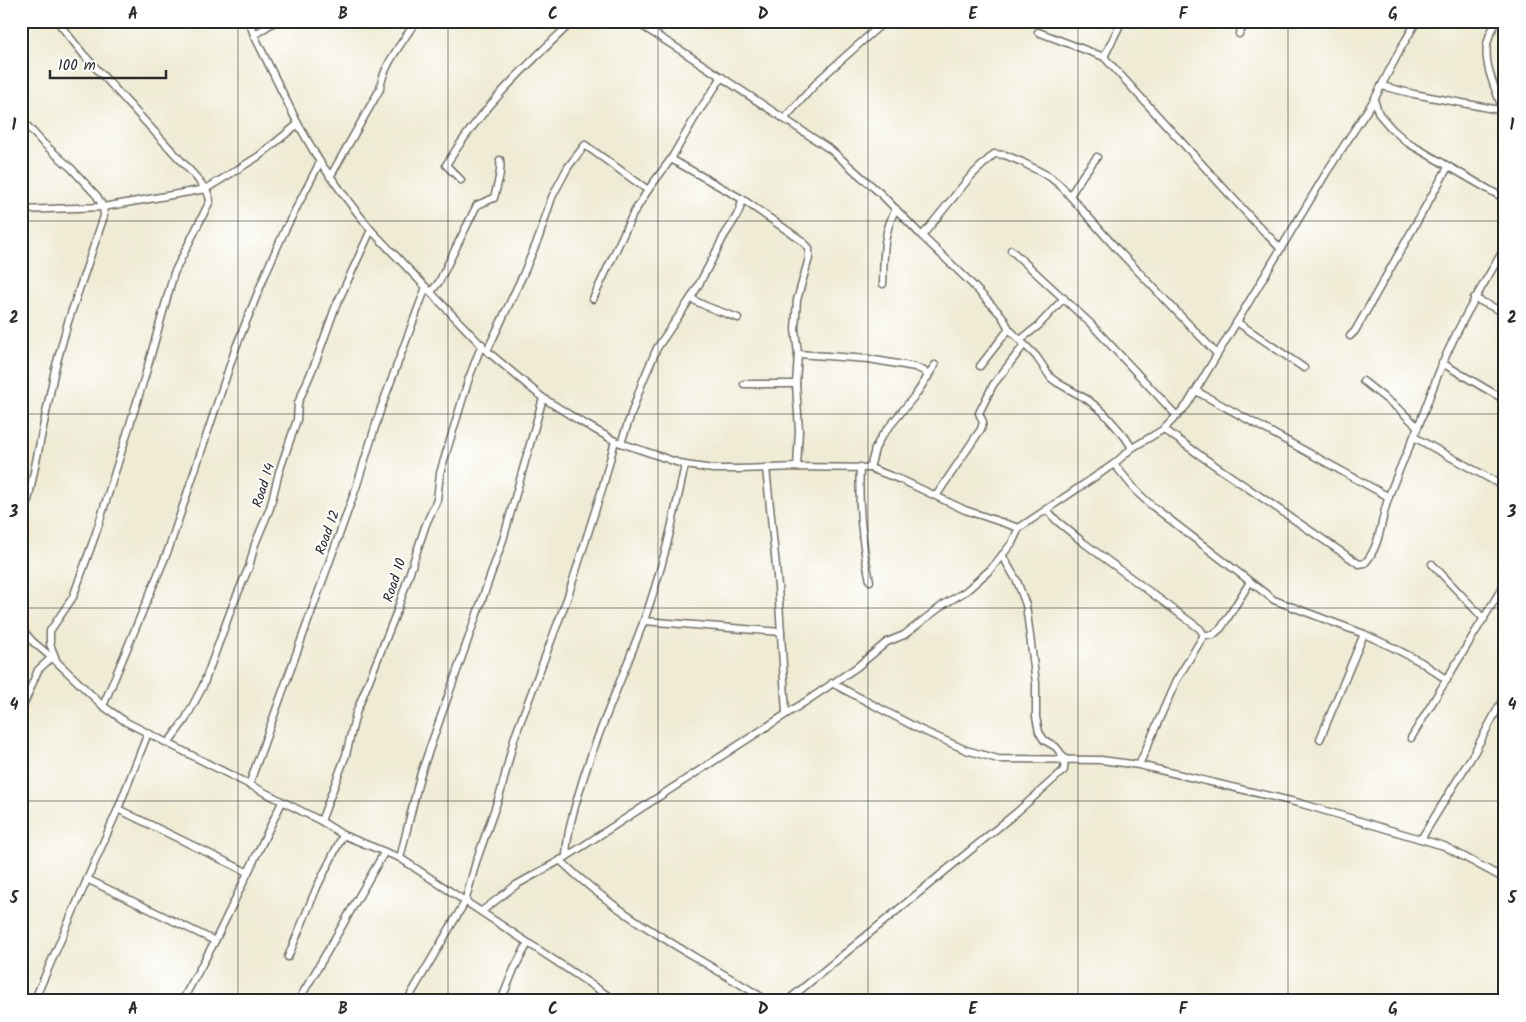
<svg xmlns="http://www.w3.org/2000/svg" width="1526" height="1022" viewBox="0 0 1526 1022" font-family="Kalam,sans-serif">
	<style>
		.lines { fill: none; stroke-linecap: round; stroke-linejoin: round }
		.street-casing { stroke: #706e66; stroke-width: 9 }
		.street { stroke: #fff; stroke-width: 6 }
		.grid { fill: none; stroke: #2b2b2b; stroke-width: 1; stroke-opacity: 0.55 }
		.labels { text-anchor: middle; stroke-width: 4; stroke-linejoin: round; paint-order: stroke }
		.street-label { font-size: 14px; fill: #2b2b2b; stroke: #fff }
		.neatline { fill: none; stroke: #2b2b2b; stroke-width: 2 }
		.grid-label { font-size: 16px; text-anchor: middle; font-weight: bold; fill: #2b2b2b }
	</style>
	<rect width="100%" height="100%" fill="#fff"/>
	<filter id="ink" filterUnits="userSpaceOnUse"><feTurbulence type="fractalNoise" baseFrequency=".02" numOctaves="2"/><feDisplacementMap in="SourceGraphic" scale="10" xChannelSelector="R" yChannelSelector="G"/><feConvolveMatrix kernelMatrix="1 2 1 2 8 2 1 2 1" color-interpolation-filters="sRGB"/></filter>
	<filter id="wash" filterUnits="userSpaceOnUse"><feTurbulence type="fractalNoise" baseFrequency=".0096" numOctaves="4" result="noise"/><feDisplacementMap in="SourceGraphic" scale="20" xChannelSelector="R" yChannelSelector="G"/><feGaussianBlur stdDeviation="1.12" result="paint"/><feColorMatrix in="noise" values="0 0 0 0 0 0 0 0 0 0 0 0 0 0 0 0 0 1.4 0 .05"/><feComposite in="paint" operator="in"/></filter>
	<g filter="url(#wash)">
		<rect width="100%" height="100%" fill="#efebd4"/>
	</g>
	<g filter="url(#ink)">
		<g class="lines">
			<!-- street casing -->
			<g class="street-casing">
				<g id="street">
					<path d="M57 21 84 55 196 177C202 185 209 191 210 201L174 273 145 376 96 533 73 597 50 631V644L57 662"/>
					<polyline points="249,21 254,35 298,124 320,162 349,202 371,230 487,351 543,398 578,420 615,441 685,465 713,469 738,469 797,467 870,468 904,481 965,510 1019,528"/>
					<polyline points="634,21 685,53 831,150 881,194 922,236 968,280 1002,316 1009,329 1036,356 1051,378 1058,383 1088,400 1103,412 1125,437 1132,448"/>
					<path d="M1496 23C1494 27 1490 32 1489 37 1481 59 1494 85 1501 105L1500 110"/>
					<polyline points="650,30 660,21"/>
					<polyline points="1038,32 1104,57 1252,219 1280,248"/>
					<polyline points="1239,34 1247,21"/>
					<polyline points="254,35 276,21"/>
					<polyline points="1104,57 1122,21"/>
					<polyline points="1382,86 1414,94 1505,111"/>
					<polyline points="1374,100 1379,114 1391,128 1408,143 1505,199"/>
					<polyline points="21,119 43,143 71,168 97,196 103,207 104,216 68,322 55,369 21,535"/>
					<polyline points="784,119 820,79 885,21"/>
					<polyline points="671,159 742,199 801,240 809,248 809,258 797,300 795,329 798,354 796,384 799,430 797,467"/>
					<path d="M330 177 380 89C383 65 403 42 416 21"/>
					<path d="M461 180 446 165C482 107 524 68 573 21"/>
					<polyline points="1070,196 1083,175 1097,157"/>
					<polyline points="21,210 103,207 206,189 259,156 298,124"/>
					<polyline points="922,236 970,177 994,154 1005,155 1022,162 1050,177 1062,187 1115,247 1217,354"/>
					<polyline points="1011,250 1090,323 1177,416"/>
					<path d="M883 284C884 258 882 233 896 209"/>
					<path d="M431 292 439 282 477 205 494 198C497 185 502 173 500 160"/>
					<path d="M691 298C703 278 713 258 723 238 730 226 741 213 742 199"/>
					<polyline points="1474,298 1505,313"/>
					<polyline points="593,299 633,214 648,190 671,159 697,114 722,77"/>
					<polyline points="1237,322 1304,368"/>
					<polyline points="1350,336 1355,331 1448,167"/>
					<polyline points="1020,340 1038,326 1064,298"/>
					<polyline points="487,351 522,277 539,237 552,197 568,167 585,145 648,190"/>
					<polyline points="798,354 869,359 915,367 924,371 928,377"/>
					<polyline points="1442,363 1505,400"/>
					<polyline points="980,366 1009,329"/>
					<polyline points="1363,381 1400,410 1418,427"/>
					<polyline points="744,384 796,384"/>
					<polyline points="1196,391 1389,497"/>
					<path d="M1164 429 1201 456 1359 564 1365 563C1381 546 1381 517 1389 496 1397 473 1408 451 1417 429 1426 408 1433 386 1442 365 1459 323 1483 286 1505 247"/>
					<polyline points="1414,437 1505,487"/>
					<path d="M621 443 642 383 657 348 691 298C703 307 723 312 738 318"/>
					<polyline points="1114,464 1138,493 1151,505 1274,600 1364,634 1392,647 1421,662 1447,680"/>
					<path d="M860 467C858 505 862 544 870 581"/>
					<polyline points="766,468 778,586 786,713"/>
					<polyline points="870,468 875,449 881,437 917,393 935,365"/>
					<polyline points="936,496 981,429 983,422 979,413 993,385 1024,345"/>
					<polyline points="1046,509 1057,521 1084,543 1200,629 1204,635 1213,635 1221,628 1227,619 1250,582"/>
					<polyline points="1432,564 1484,619"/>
					<polyline points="644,621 781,632"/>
					<polyline points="21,628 32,641 57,662 103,706 126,722 321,821 343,835 400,858 616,1001"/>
					<polyline points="832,683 917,728 966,750 998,759 1101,760 1139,765 1299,803 1444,846 1505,879"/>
					<polyline points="103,706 169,548 236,347 267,270 285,230 320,162"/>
					<polyline points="21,711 38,670 51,658"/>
					<polyline points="1411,738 1505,583"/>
					<polyline points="1320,739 1364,634"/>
					<polyline points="168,743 185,720 203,686 232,607 249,567 255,544 270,508 279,472 297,420 298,403 316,361 335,308 371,230"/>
					<polyline points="1139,765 1176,681 1204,635"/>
					<polyline points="249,785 356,488 381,408 426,287"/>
					<polyline points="118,809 247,872"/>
					<polyline points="321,821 346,755 356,713 397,611 426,524 437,500 440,473 469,378 482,344"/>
					<polyline points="1421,839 1474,753 1505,695"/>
					<path d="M566 857C567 829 576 803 584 776 601 724 624 674 643 623 662 572 674 517 685 465"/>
					<polyline points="400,858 420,776 503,540 543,398"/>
					<path d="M560 860C620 919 698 957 768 1001"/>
					<polyline points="87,879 215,941"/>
					<polyline points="482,911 516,885 566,857 808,700 857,667 887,642 904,635 943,605 966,591 991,569 1012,543 1019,528 1114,464 1132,448 1164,429 1187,405 1328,170 1374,100 1401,48 1417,21"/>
					<polyline points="288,957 317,887 343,835"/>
					<polyline points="34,1001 118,809 148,733"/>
					<polyline points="182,1001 215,941 282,802"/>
					<path d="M298 1001C328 952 355 902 384 853"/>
					<polyline points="407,1001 465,902 476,862 501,791 514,739 568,596 603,486 615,441"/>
					<polyline points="501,1001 514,969 528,943"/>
					<polyline points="787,1001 1017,812 1064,770 1065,759 1056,747 1044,740 1039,732 1036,717 1036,683 1026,605 1017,581 1002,555"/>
				</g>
			</g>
			<!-- street -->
			<use href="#street" class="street"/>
		</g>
	</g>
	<!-- grid -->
	<path class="grid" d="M238 21V1001M448 21V1001M658 21V1001M868 21V1001M1078 21V1001M1288 21V1001M21 221H1505M21 414H1505M21 608H1505M21 801H1505"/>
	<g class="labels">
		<!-- street labels -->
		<g class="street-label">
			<text transform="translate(263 485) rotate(-73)" y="5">Road 14</text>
			<text transform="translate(327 532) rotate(-70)" y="5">Road 12</text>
			<text transform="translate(394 580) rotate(-72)" y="5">Road 10</text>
		</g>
	</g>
	<!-- margin -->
	<rect width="1526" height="1022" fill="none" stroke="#fff" stroke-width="55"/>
	<!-- scale -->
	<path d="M50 70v8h116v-8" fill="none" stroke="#2b2b2b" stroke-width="2.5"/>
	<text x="58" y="70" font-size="15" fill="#2b2b2b" stroke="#ffffff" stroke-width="4" paint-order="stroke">100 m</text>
	<rect x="28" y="28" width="1470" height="966" class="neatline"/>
	<g class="grid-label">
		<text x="133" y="19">A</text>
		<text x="343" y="19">B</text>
		<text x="553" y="19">C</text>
		<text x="763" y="19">D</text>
		<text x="973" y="19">E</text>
		<text x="1183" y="19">F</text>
		<text x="1393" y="19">G</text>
		<text x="14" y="130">1</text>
		<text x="1512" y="130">1</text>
		<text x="14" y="323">2</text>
		<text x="1512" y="323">2</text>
		<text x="14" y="517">3</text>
		<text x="1512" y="517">3</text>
		<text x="14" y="710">4</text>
		<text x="1512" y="710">4</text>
		<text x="14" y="903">5</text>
		<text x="1512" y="903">5</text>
		<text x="133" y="1014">A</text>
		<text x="343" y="1014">B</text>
		<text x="553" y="1014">C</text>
		<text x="763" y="1014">D</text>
		<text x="973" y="1014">E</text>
		<text x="1183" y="1014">F</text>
		<text x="1393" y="1014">G</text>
	</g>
</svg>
